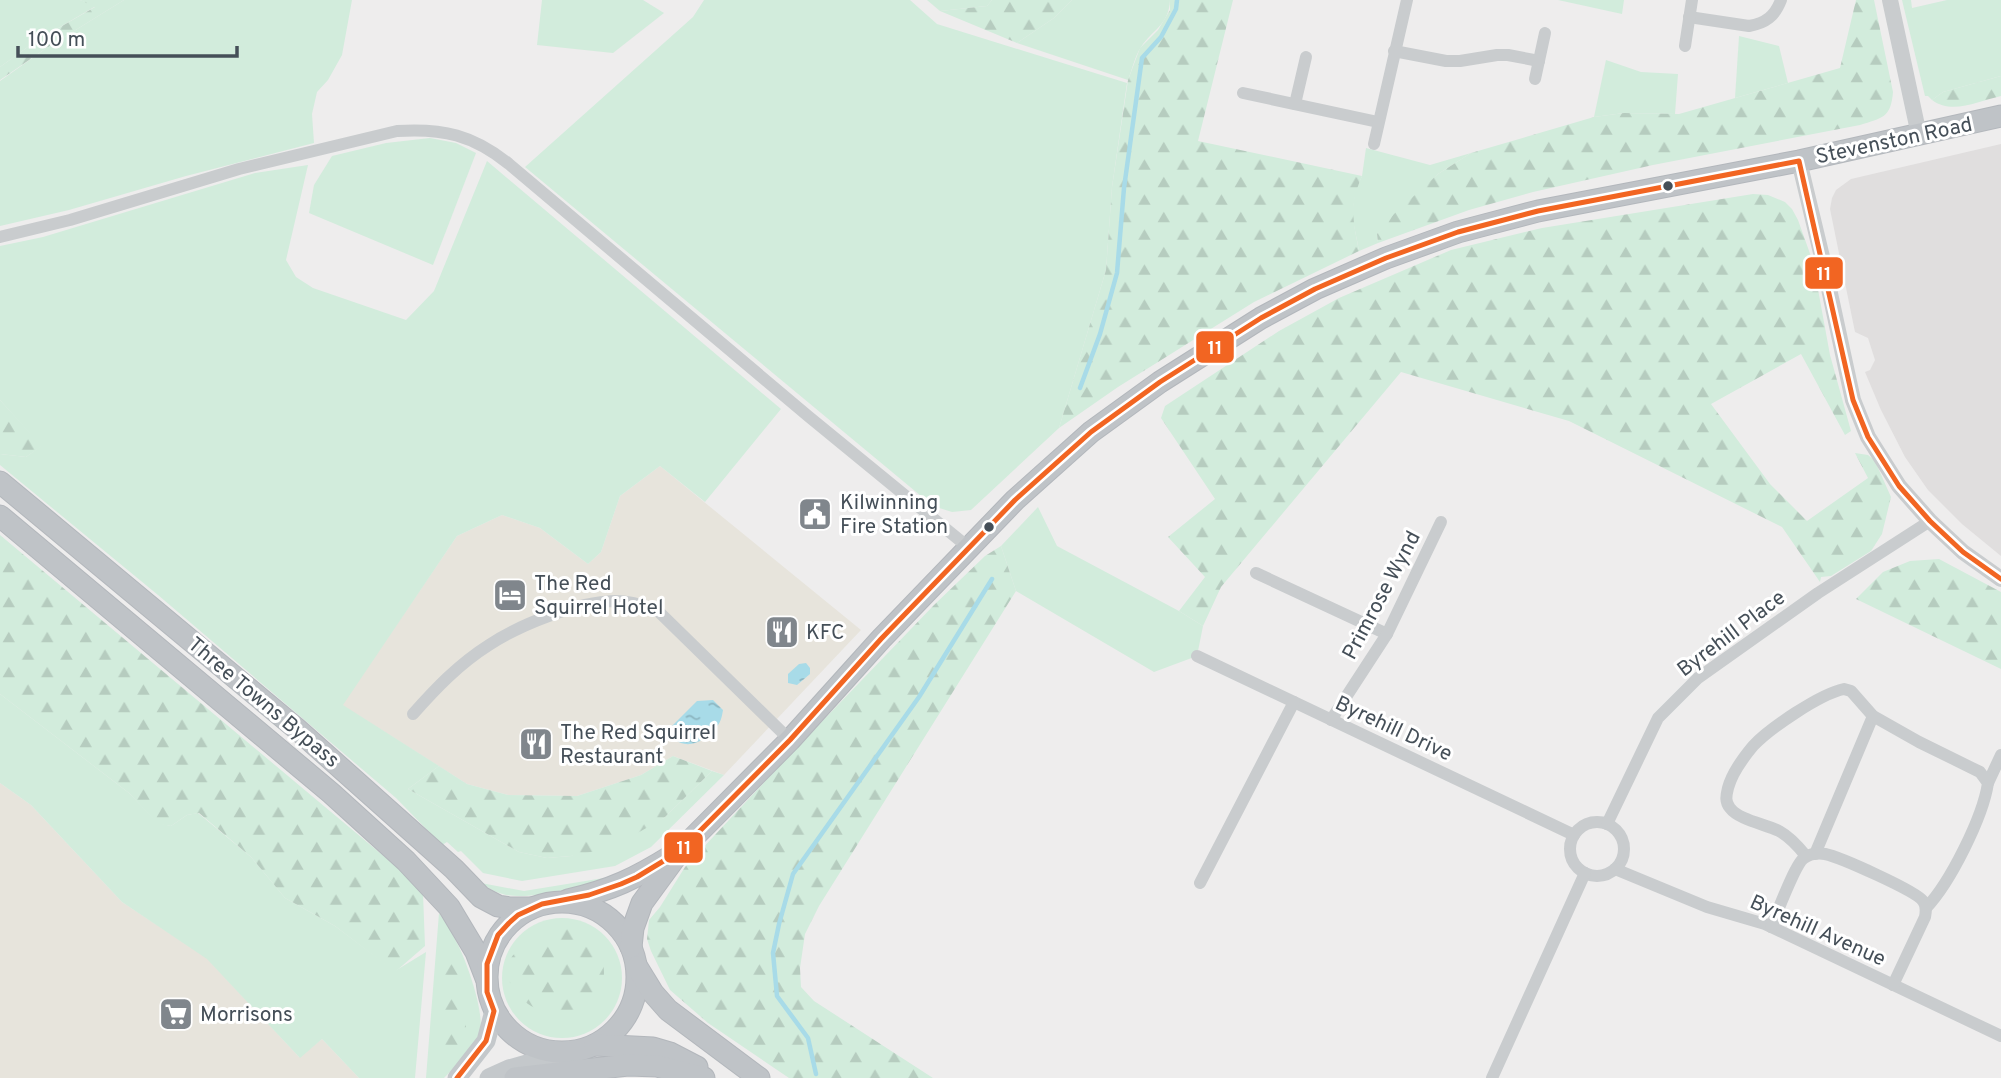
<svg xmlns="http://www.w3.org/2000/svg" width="2001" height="1078" viewBox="0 0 2001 1078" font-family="Overpass,sans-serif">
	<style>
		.commercial { fill: #e7e4dc }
		.education { fill: #e0dede }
		.grass { fill: #d2ecdc }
		.forest { fill: url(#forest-firs) }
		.water { fill: url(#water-ripples) }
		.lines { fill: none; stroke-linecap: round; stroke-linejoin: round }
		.stream { stroke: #a8dbe8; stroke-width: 4.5 }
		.trunk-casing { stroke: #b3b7bc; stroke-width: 23 }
		.minor { stroke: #c9ccce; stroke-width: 12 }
		.tertiary { stroke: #c9ccce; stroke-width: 16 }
		.primary { stroke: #c4c8cb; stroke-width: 19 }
		.trunk { stroke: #bfc3c7; stroke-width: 21 }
		.bus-1-casing { stroke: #fff; stroke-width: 10 }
		.bus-1 { stroke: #f26522; stroke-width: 5 }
		.bus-dot { fill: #454f58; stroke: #fff; stroke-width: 2.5 }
		.labels { text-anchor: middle; stroke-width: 6; stroke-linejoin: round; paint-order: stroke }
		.street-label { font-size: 21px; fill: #454f58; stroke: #fff }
		.poi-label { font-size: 21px; fill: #454f58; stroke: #fff; text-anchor: start }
		.line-badge { stroke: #fff; stroke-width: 2.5 }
		.badge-label { font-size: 19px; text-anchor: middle; font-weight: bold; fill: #fff }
	</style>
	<defs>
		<pattern id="forest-firs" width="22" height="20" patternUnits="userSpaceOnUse" patternTransform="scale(1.75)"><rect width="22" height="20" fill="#d2ecdc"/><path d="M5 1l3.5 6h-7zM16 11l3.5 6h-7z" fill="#b6ccbf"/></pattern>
		<pattern id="water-ripples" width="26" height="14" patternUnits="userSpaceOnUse" patternTransform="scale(1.75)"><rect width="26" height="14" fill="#a8dbe8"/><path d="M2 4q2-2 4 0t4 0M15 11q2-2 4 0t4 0" fill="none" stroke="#8bb4bf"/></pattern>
	</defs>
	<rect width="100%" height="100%" fill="#eeeded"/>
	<!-- commercial -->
	<g class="commercial">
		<polygon points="660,466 861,630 724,775 673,756 641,775 577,796 508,795 467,784 342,705 457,536 502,515 540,528 588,564 601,552 620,496"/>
		<polygon points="0,783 31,805 122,902 207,958 299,1057 322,1039 359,1078 0,1078"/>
	</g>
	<!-- education -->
	<polygon class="education" points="2001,144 2001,556 1962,524 1928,490 1905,457 1881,410 1865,372 1870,370 1875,360 1868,338 1855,332 1830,209 1832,198 1836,190 1851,179"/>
	<!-- grass -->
	<g class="grass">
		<polygon points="0,0 80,0 96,6 36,41 0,67"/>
		<polygon points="124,0 352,0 342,55 328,80 317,92 312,114 314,143 186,176 69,210 0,226 0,81 45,49"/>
		<polygon points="542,0 643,0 664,13 613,53 537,45"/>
		<polygon points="704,0 910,0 937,24 1127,83 1112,187 1106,270 1059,428 971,510 952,512 933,506 525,167 693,17"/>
		<polygon points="927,0 992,0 987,6 940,11"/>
		<path d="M1072 0H1170C1169 25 1152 30 1141 47 1135 56 1132 70 1128 80L1017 43 1054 18Z"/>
		<polygon points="1558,0 1624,0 1622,14"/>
		<polygon points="1902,0 1911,0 1912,8 1947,0 2001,0 2001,76 1943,92 1932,100 1928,96 1925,96"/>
		<polygon points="1739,36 1779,46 1788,83 1735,98"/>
		<polygon points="1606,60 1641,72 1678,74 1675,114 1624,113 1594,117"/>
		<polygon points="430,138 456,143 476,153 433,265 309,213 314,185 332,156 386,143"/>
		<polygon points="1366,148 1430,165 1471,153 1438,174 1377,234 1378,243 1359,251 1352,215 1355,192 1362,176"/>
		<polygon points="487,161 781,409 705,502 660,466 620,496 601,552 588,564 540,528 502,515 457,536 343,705 439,766 408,789 519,852 547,858 571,856 664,818 712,771 724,775 651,847 615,866 522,881 483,873 461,851 458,852 447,842 442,845 396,798 158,595 0,465 0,454 26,457 41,446 0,400 0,246 43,237 255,173 308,165 286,260 296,277 313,288 406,320 434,291"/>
		<polygon points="1038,507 1057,546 1179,611 1203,626 1197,656 1154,672 1016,591 1001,546"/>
		<polygon points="0,694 129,793 158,823 171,826 187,815 198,813 251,857 285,898 335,926 395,971 426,952 415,1078 359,1078 322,1039 300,1058 207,959 122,902 31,805 0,783"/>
		<path d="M610 877C582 886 535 900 506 895 497 893 488 888 481 883L524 891Z"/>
		<path d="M439 913C445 922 451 931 456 941 466 959 487 1017 479 1035 472 1049 455 1067 444 1078H426Z"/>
		<circle cx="562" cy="978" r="60"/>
	</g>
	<!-- forest -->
	<g class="forest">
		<polygon points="80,0 124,0 45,49 0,80 0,67 36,41 95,7"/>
		<polygon points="992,0 1072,0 1054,18 1017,43 940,11 987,6"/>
		<path d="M1170 0H1233L1198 141 1362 176C1349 206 1353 220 1359 251L1254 302 1118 387 1059 428 1106 270 1112 187 1128 80 1140 48 1158 30 1170 10Z"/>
		<path d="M1856 0H1874L1893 92C1891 118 1882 118 1860 125L1653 165 1533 192 1469 210 1378 243 1377 234 1394 214 1438 174 1471 153 1594 117 1624 113 1679 114 1840 68Z"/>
		<path d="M2001 76V96C1979 101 1952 115 1932 100L1943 92Z"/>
		<polygon points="1753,194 1768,195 1785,202 1792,209 1798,220 1813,262 1830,355 1851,431 1845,435 1801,354 1711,404 1770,484 1807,521 1868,478 1855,453 1868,455 1875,461 1891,497 1882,534 1871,551 1831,576 1821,577 1820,582 1782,527 1569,421 1401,372 1221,587 1203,626 1179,611 1205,577 1168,537 1215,499 1161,418 1165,406 1279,331 1339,298 1451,250 1542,228"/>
		<polygon points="0,400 42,446 26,457 0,454"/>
		<polygon points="0,535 398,868 423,893 425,946 395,972 335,926 285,898 251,857 199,813 187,815 171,826 158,824 129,793 0,694"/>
		<polygon points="1001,546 1016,591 819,906 805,934 800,968 801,987 814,1001 933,1078 789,1078 708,1023 670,990 651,951 647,939 649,920 660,907 685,867 785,760 934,605 985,556"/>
		<polygon points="1939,559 2001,592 2001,669 1856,599 1883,572 1910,561"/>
		<polygon points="673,756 712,771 664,818 611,848 571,856 547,858 519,852 408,789 439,766 467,784 508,795 577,796 641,775"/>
		<path d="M571 925C579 928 589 929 594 937 601 947 604 961 604 973 603 1003 590 1014 560 1012 549 1011 537 1011 528 1004 520 998 517 987 507 980 508 973 507 964 511 958 519 945 556 930 571 925Z"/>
		<path d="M447 956 456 957 459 961 466 1027C464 1039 462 1045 451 1050L442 1042 439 990 442 961Z"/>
	</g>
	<!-- water -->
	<g class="water">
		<polygon points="806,663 810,668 810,674 797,685 788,683 788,674 799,664"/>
		<path d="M713 700 723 710C722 716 721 722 717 726 706 740 689 751 674 739L672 726 697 701Z"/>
	</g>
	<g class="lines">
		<!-- stream -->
		<g class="stream">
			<polyline points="1080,388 1100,334 1117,273 1124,188 1142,58 1161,37 1176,9 1177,0"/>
			<polyline points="816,1074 808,1038 777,996 773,953 779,924 793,874 919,697 992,579"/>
		</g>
		<!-- trunk casing -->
		<g class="trunk-casing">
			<g id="trunk">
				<polyline points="0,482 297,729 454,869 481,897 498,906 510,908 531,908"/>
				<polyline points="0,516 331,793 406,861 449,907 476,952 486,978"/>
				<path d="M568 900C612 890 636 878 673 855"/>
				<circle cx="562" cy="977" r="75"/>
				<polyline points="631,947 633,928 642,903 680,851 790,740 881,639 1015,500 1091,432 1160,382 1261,318 1315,289 1386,258 1458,232 1538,211 1799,161 2001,116"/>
				<polyline points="637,967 653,993 668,1010 759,1078"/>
				<polyline points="595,1045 653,1048 670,1053 697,1067"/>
				<polyline points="515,1078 628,1065 657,1066 704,1078"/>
			</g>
		</g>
		<!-- minor -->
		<g class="minor">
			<path d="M1689 17 1749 26C1766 23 1775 16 1781 0"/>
			<polyline points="1685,46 1692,0"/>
			<polyline points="1394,51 1446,61 1460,61 1497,55 1508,55 1539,61"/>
			<polyline points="1535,79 1545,33"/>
			<polyline points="1243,93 1378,122"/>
			<polyline points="1295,104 1306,57"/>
			<polyline points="1374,144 1407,0"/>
			<path d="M0 237 70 220 239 169 397 131C443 128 473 135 509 164L808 416 968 547"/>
			<polyline points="1256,573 1387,634"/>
			<polyline points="1197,656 1574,835"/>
			<path d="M413 714C436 688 459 664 489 645 521 624 577 602 615 601 630 601 643 605 657 610L790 740"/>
			<polyline points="1331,720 1387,634 1441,522"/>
			<polyline points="1988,783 2001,755"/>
			<circle cx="1597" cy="849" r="27"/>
			<polyline points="1607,824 1658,718 1698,678 1818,593 1930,521"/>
			<polyline points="1815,854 1873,716"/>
			<path d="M1806 856C1798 846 1790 837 1779 831 1765 824 1739 820 1730 808 1725 802 1726 796 1728 788 1732 773 1743 758 1753 746 1770 728 1820 694 1844 689L1851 691 1873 716 1919 742 1980 772 1988 783C1983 817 1950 883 1926 908"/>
			<polyline points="1615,869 1707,907 1765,924 2001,1036"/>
			<polyline points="1200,883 1294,702"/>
			<path d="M1771 927C1777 914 1795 864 1804 858 1810 854 1818 853 1825 854 1840 857 1916 891 1923 901 1927 906 1926 911 1925 917L1893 985"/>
			<polyline points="1492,1078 1585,873"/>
		</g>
		<!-- tertiary -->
		<g class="tertiary">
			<polyline points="1890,0 1919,135"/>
			<polyline points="1799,161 1823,261 1853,400 1868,437 1899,486 1930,521 1963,552 2001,579"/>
		</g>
		<!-- primary -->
		<g class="primary">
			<polyline points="457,1078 486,1041 494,1011"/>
			<polyline points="489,1078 509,1069 569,1052"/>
		</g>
		<!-- trunk -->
		<use href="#trunk" class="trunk"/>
		<!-- bus-1 casing -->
		<g class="bus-1-casing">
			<polyline id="bus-1" points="457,1078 486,1041 494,1011 487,992 487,964 498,935 509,923 518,915 542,904 589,895 621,884 637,877 680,851 790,740 881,639 1015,500 1091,432 1160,382 1261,318 1315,289 1386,258 1458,232 1538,211 1799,161 1853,400 1868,437 1899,486 1930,521 1963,552 2001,579"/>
		</g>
		<!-- bus-1 -->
		<use href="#bus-1" class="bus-1"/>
	</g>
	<!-- icons -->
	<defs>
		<g id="civic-square" transform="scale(1.75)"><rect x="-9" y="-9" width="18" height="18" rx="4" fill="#80868c" stroke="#fff"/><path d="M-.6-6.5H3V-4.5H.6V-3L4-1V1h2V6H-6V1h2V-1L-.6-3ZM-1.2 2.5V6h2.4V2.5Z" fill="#fff"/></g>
		<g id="hotel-square" transform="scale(1.75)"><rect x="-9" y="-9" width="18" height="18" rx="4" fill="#80868c" stroke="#fff"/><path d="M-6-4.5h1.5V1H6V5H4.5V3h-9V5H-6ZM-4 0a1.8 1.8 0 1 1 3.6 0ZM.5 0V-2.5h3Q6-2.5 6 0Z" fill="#fff"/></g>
		<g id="restaurant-square" transform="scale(1.75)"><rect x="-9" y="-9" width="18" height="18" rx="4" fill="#80868c" stroke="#fff"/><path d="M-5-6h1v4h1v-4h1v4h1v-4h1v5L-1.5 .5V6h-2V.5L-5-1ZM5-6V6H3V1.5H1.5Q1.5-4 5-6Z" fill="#fff"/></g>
		<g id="supermarket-square" transform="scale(1.75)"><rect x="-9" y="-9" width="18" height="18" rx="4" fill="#80868c" stroke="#fff"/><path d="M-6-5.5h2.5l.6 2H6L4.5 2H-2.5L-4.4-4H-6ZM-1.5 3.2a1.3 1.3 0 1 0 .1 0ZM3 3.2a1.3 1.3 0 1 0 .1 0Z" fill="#fff"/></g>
	</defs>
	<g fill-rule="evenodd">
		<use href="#civic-square" x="815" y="514"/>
		<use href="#hotel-square" x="510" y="595"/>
		<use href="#restaurant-square" x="782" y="632"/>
		<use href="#restaurant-square" x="536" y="744"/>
		<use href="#supermarket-square" x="176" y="1014"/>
	</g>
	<!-- markers -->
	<g class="bus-dot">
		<circle cx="1668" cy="186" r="6"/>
		<circle cx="989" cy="527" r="6"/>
	</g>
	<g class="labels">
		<!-- street labels -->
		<g class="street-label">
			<text transform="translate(1894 140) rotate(-12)" y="7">Stevenston Road</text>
			<text transform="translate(1381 595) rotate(-62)" y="7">Primrose Wynd</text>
			<text transform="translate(1731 633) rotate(-37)" y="7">Byrehill Place</text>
			<text transform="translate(264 702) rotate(40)" y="7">Three Towns Bypass</text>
			<text transform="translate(1394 728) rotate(25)" y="7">Byrehill Drive</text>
			<text transform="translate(1818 930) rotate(24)" y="7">Byrehill Avenue</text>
		</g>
		<!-- poi labels -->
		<g class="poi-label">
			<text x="840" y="509">Kilwinning<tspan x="840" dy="24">Fire Station</tspan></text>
			<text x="534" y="590">The Red<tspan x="534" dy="24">Squirrel Hotel</tspan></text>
			<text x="806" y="639">KFC</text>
			<text x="560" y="739">The Red Squirrel<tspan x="560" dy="24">Restaurant</tspan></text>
			<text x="200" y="1021">Morrisons</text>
		</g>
	</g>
	<g class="line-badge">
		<rect x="1804" y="256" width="40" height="34" rx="7" fill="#f26522"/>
		<rect x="1195" y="330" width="40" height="34" rx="7" fill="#f26522"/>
		<rect x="663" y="831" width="41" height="33" rx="7" fill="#f26522"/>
	</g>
	<g class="badge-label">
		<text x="1824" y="280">11</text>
		<text x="1215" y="354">11</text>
		<text x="684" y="854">11</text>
	</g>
	<!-- scale -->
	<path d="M18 46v10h219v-10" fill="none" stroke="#454f58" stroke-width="3.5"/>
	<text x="28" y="46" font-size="21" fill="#454f58" stroke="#ffffff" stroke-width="5" paint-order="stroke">100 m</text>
</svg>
